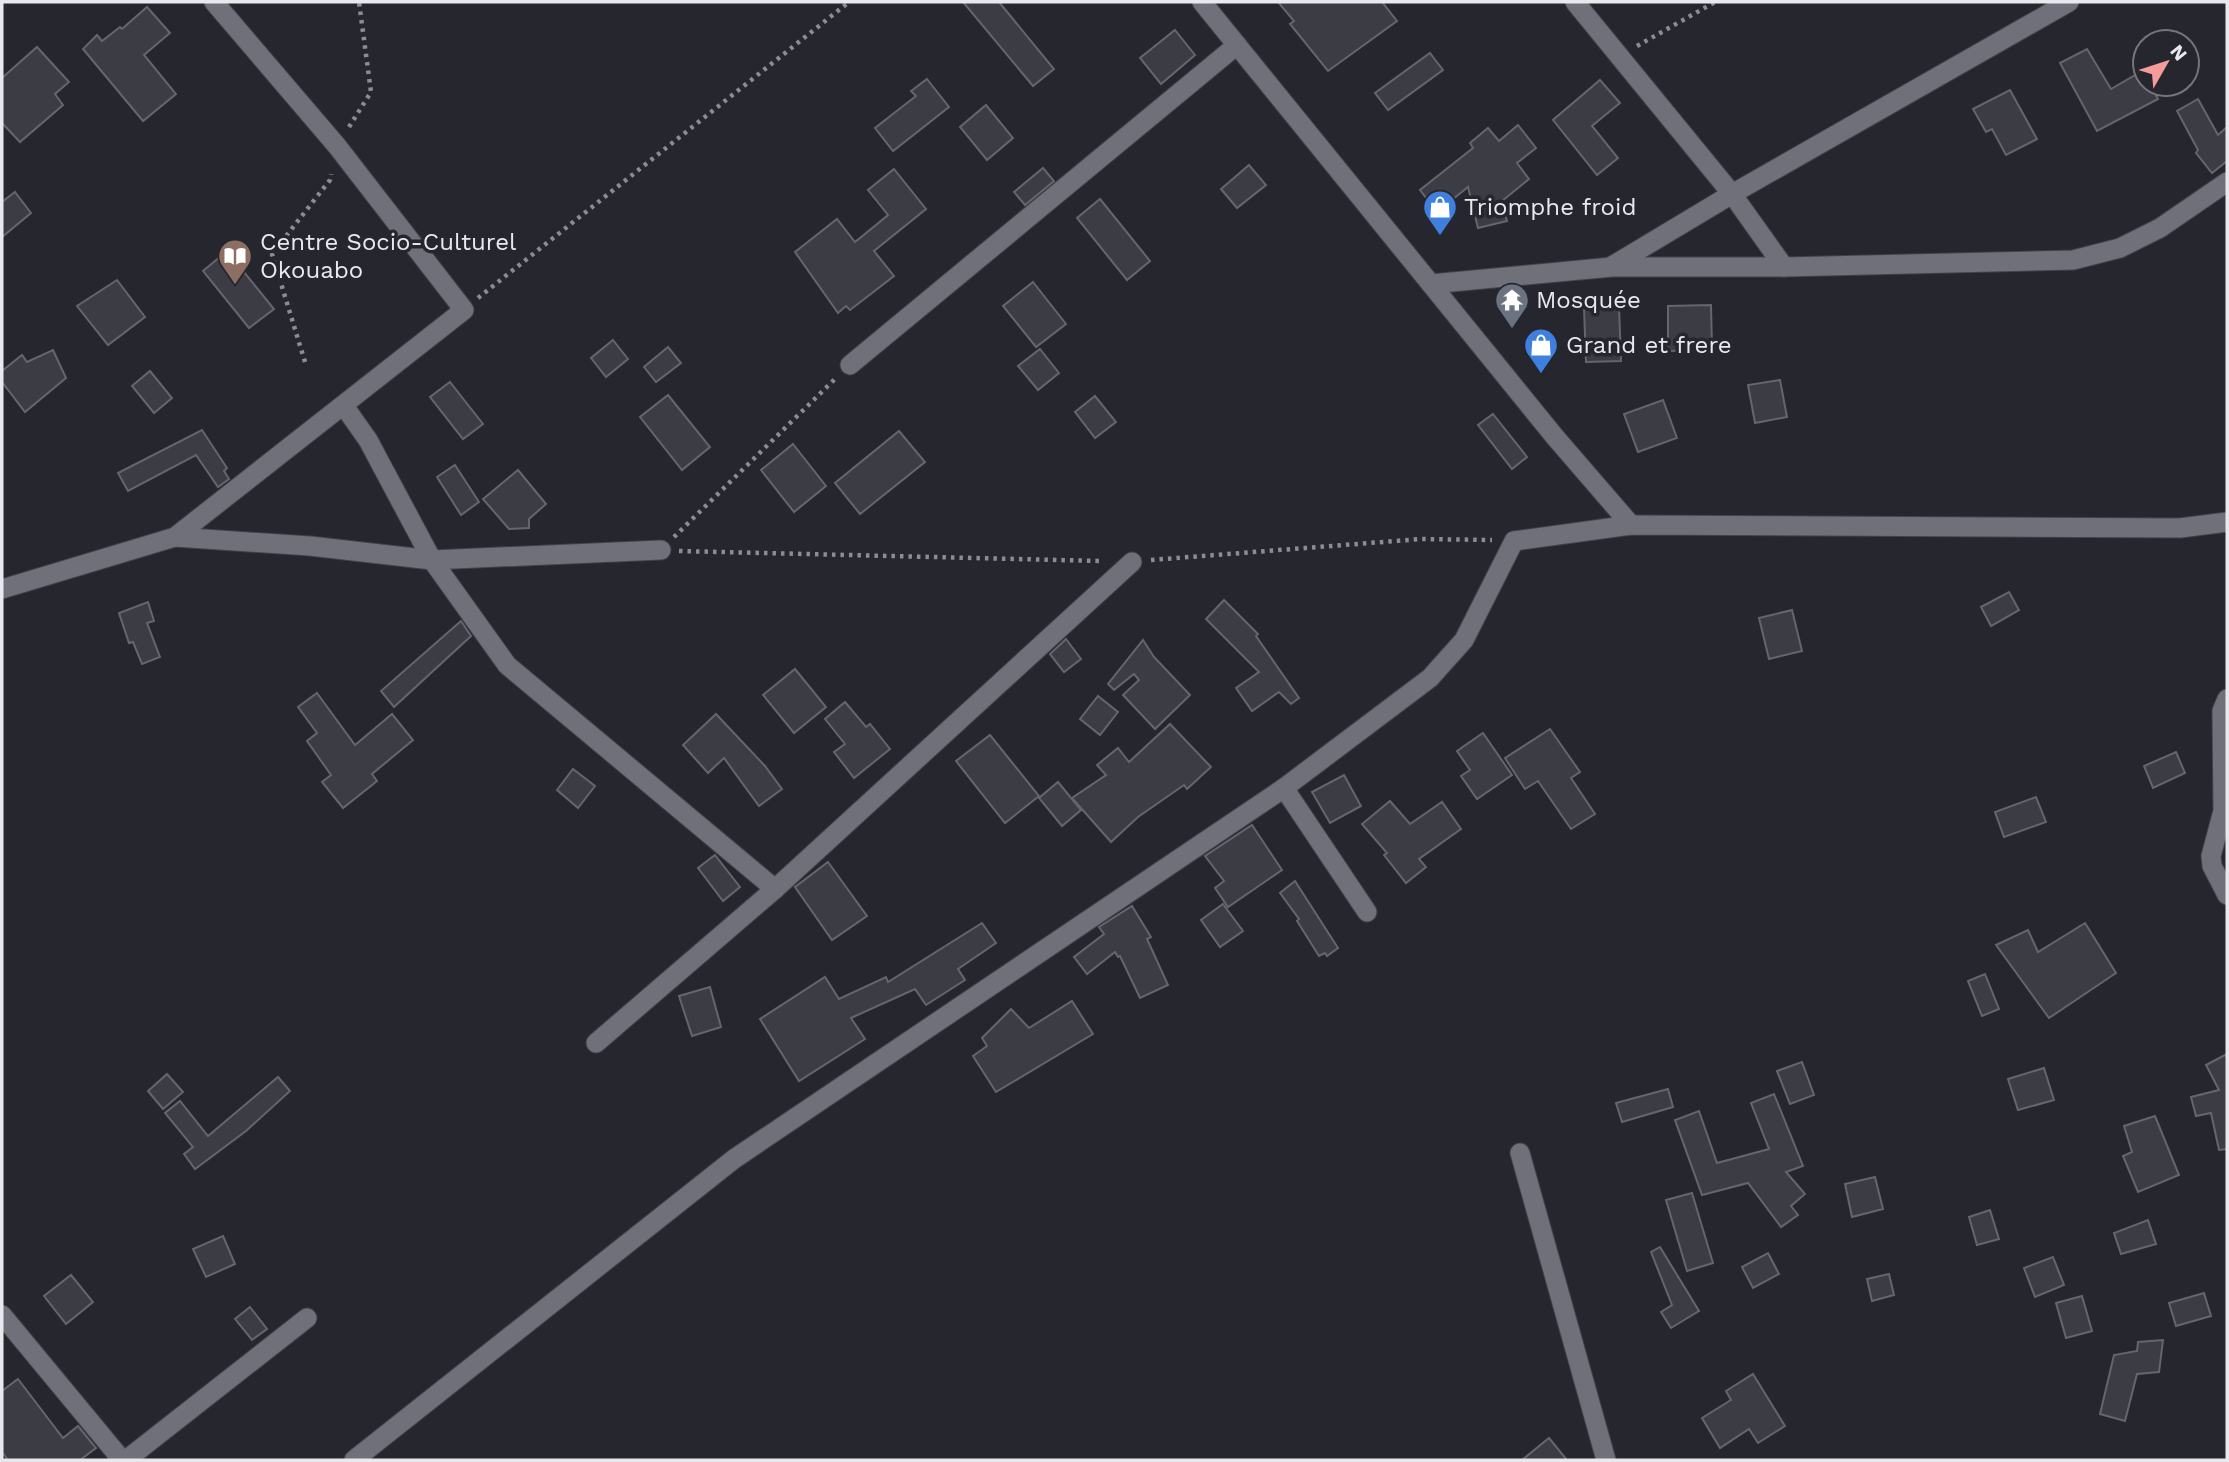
<svg xmlns="http://www.w3.org/2000/svg" width="2229" height="1462" viewBox="0 0 2229 1462" font-family="'Work Sans',sans-serif">
	<style>
		.building { fill: #3c3c45; stroke: #65656f; stroke-width: 2 }
		.lines { fill: none; stroke-linecap: round; stroke-linejoin: round }
		.minor-casing { stroke: #43434a; stroke-width: 21 }
		.path { stroke: #8c8c93; stroke-width: 4.5; stroke-dasharray: 3.5 5; stroke-linecap: butt }
		.minor { stroke: #70707a; stroke-width: 19 }
		.labels { text-anchor: middle; stroke-width: 7; stroke-linejoin: round; paint-order: stroke }
		.poi-label { font-size: 24px; fill: #e8e8ee; stroke: #26262e; text-anchor: start }
	</style>
	<rect width="100%" height="100%" fill="#26262e"/>
	<!-- building -->
	<g class="building">
		<polygon points="963,2 999,2 1054,69 1033,86"/>
		<polygon points="1278,2 1382,2 1397,21 1328,71 1290,24 1294,21"/>
		<polygon points="147,7 170,33 144,55 176,94 143,121 83,49 97,35 102,41 120,27 122,29"/>
		<polygon points="1175,30 1195,55 1161,84 1140,58"/>
		<polygon points="37,47 69,82 55,94 63,105 20,142 2,123 2,78"/>
		<polygon points="2087,49 2111,89 2142,71 2145,84 2150,84 2158,99 2097,131 2060,63"/>
		<polygon points="1430,53 1443,70 1388,110 1375,93"/>
		<polygon points="927,79 949,107 893,151 875,128 916,96 911,91"/>
		<polygon points="1600,80 1620,103 1592,126 1618,158 1597,175 1553,120"/>
		<polygon points="2010,90 2037,139 2006,155 1992,129 1986,132 1973,109"/>
		<polygon points="2198,99 2218,135 2227,127 2227,161 2212,173 2196,153 2198,150 2177,111"/>
		<polygon points="986,105 1013,138 987,160 960,127"/>
		<polygon points="1518,125 1536,148 1517,163 1529,179 1502,201 1507,221 1478,228 1468,187 1437,212 1420,190 1473,148 1470,143 1488,128 1499,141"/>
		<polygon points="1249,165 1266,185 1237,208 1221,189"/>
		<polygon points="1043,168 1054,181 1025,205 1014,192"/>
		<polygon points="894,169 926,209 874,251 894,276 850,310 846,306 838,313 795,252 837,219 855,242 888,215 868,190"/>
		<polygon points="15,192 31,213 2,237 2,202"/>
		<polygon points="1100,199 1150,261 1127,280 1077,218"/>
		<polygon points="227,251 274,309 249,328 203,271"/>
		<polygon points="117,280 145,317 108,345 77,306"/>
		<polygon points="1033,282 1066,324 1036,347 1003,306"/>
		<polygon points="1711,305 1712,350 1668,351 1668,306"/>
		<polygon points="1619,307 1621,361 1586,362 1584,308"/>
		<polygon points="613,340 628,359 606,377 591,358"/>
		<polygon points="668,347 681,363 656,382 644,367"/>
		<polygon points="1040,349 1059,373 1038,390 1018,366"/>
		<polygon points="53,350 66,378 25,412 2,382 2,371 22,355 27,362"/>
		<polygon points="150,371 172,398 154,413 132,386"/>
		<polygon points="1780,380 1787,417 1755,423 1748,385"/>
		<polygon points="450,382 483,424 463,439 430,397"/>
		<polygon points="668,395 710,447 682,470 640,417"/>
		<polygon points="1095,396 1116,422 1095,438 1075,412"/>
		<polygon points="1663,400 1677,438 1638,452 1624,414"/>
		<polygon points="1493,414 1527,457 1512,469 1478,425"/>
		<polygon points="202,430 227,468 224,471 229,479 218,487 196,455 128,491 118,473"/>
		<polygon points="899,431 925,462 860,514 835,483"/>
		<polygon points="793,444 826,486 794,512 761,470"/>
		<polygon points="455,465 479,502 461,515 437,477"/>
		<polygon points="518,470 546,504 529,519 529,528 509,529 483,499"/>
		<polygon points="2009,592 2019,610 1991,626 1981,607"/>
		<polygon points="1224,600 1258,634 1256,636 1299,698 1291,704 1279,692 1252,711 1236,688 1259,672 1206,619"/>
		<polygon points="148,602 154,621 147,623 160,657 142,664 133,642 129,643 119,613"/>
		<polygon points="1792,610 1802,651 1769,659 1759,618"/>
		<polygon points="461,621 471,636 394,707 381,691"/>
		<polygon points="1066,639 1081,659 1064,672 1050,654"/>
		<polygon points="1143,640 1154,657 1190,695 1155,729 1123,695 1139,680 1134,674 1114,690 1108,684"/>
		<polygon points="795,669 826,707 794,733 763,695"/>
		<polygon points="317,693 355,745 392,714 413,740 372,774 377,781 343,808 322,782 331,775 307,741 317,733 298,707"/>
		<polygon points="1098,696 1118,712 1100,735 1080,719"/>
		<polygon points="845,702 866,727 870,724 890,749 854,778 834,752 845,744 825,719"/>
		<polygon points="716,714 765,766 782,789 759,806 724,758 708,773 683,745"/>
		<polygon points="1170,724 1211,767 1187,789 1184,785 1138,817 1111,842 1072,798 1106,775 1097,765 1118,748 1129,762"/>
		<polygon points="1550,729 1580,772 1571,778 1595,814 1571,829 1538,781 1525,789 1505,758"/>
		<polygon points="1483,733 1512,775 1477,799 1461,776 1470,770 1457,751"/>
		<polygon points="990,735 1039,796 1005,823 956,761"/>
		<polygon points="2176,752 2185,773 2153,788 2144,766"/>
		<polygon points="573,769 595,786 578,808 557,790"/>
		<polygon points="1344,775 1361,806 1330,823 1312,792"/>
		<polygon points="1058,782 1081,810 1062,826 1039,798"/>
		<polygon points="2036,797 2046,822 2004,837 1995,812"/>
		<polygon points="1390,801 1410,824 1442,802 1461,829 1419,859 1426,867 1406,883 1384,855 1387,853 1362,824"/>
		<polygon points="1252,825 1282,870 1228,907 1215,888 1224,881 1205,856"/>
		<polygon points="715,855 740,887 723,901 698,868"/>
		<polygon points="828,862 867,916 832,940 795,887"/>
		<polygon points="1295,881 1338,948 1327,956 1325,953 1319,956 1297,921 1299,919 1280,893"/>
		<polygon points="1223,904 1243,931 1220,947 1201,920"/>
		<polygon points="1132,906 1151,937 1147,939 1168,985 1140,998 1120,956 1118,957 1115,952 1087,974 1074,957 1104,934 1099,927"/>
		<polygon points="982,923 996,943 958,969 965,980 926,1005 915,989 851,1018 865,1039 799,1081 760,1019 825,977 839,999 886,977 888,982"/>
		<polygon points="2085,923 2116,973 2049,1018 1996,945 2028,930 2038,952"/>
		<polygon points="1985,974 1999,1009 1982,1016 1968,981"/>
		<polygon points="710,987 721,1027 692,1036 679,996"/>
		<polygon points="1072,1001 1093,1034 996,1092 973,1056 987,1046 982,1038 1011,1009 1029,1028"/>
		<polygon points="2227,1054 2227,1149 2219,1150 2211,1113 2196,1116 2191,1097 2219,1090 2206,1065"/>
		<polygon points="1802,1062 1814,1095 1790,1104 1777,1071"/>
		<polygon points="2044,1068 2054,1100 2018,1110 2008,1079"/>
		<polygon points="167,1074 183,1092 163,1109 148,1091"/>
		<polygon points="278,1077 290,1091 246,1131 195,1169 184,1154 193,1147 165,1113 180,1101 208,1136"/>
		<polygon points="1668,1089 1673,1107 1622,1122 1616,1103"/>
		<polygon points="1774,1094 1803,1166 1786,1172 1805,1194 1791,1206 1798,1215 1781,1227 1748,1183 1702,1195 1675,1120 1699,1111 1717,1163 1769,1149 1751,1103"/>
		<polygon points="2155,1116 2179,1175 2138,1192 2123,1156 2132,1152 2124,1126"/>
		<polygon points="1875,1177 1883,1209 1852,1217 1845,1184"/>
		<polygon points="1692,1193 1713,1263 1687,1271 1666,1200"/>
		<polygon points="1990,1210 1999,1239 1977,1245 1969,1217"/>
		<polygon points="2148,1220 2156,1244 2121,1254 2114,1233"/>
		<polygon points="223,1236 235,1264 206,1277 193,1249"/>
		<polygon points="1660,1247 1699,1311 1671,1328 1661,1312 1672,1305 1651,1252"/>
		<polygon points="1768,1253 1779,1274 1753,1288 1742,1267"/>
		<polygon points="2053,1257 2064,1285 2035,1297 2024,1268"/>
		<polygon points="1889,1274 1894,1295 1872,1301 1867,1279"/>
		<polygon points="71,1275 93,1302 66,1324 44,1296"/>
		<polygon points="2204,1293 2211,1316 2176,1326 2169,1303"/>
		<polygon points="2082,1296 2092,1331 2066,1338 2056,1303"/>
		<polygon points="250,1307 267,1329 252,1340 235,1319"/>
		<polygon points="2163,1340 2159,1372 2137,1374 2125,1421 2100,1414 2114,1355 2137,1351 2138,1342"/>
		<polygon points="1753,1374 1785,1426 1758,1443 1749,1429 1720,1448 1702,1418 1731,1400 1726,1391"/>
		<polygon points="18,1379 63,1438 78,1426 96,1448 80,1460 8,1460 2,1452 2,1391"/>
		<polygon points="1549,1438 1567,1460 1522,1460"/>
	</g>
	<g class="lines">
		<!-- minor casing -->
		<g class="minor-casing">
			<g id="minor">
				<polyline points="1202,2 1555,437 1631,525"/>
				<polyline points="1575,2 1732,194 1784,267"/>
				<polyline points="1612,266 1732,194 2069,2"/>
				<polyline points="1431,284 1612,267 1784,267 2073,260 2120,248 2160,228 2227,182"/>
				<polyline points="850,365 1237,45"/>
				<polyline points="344,406 368,440 432,560 507,665 775,889"/>
				<polyline points="175,537 464,310 337,146 214,2"/>
				<polyline points="2,589 175,537 310,546 432,560 661,550"/>
				<polyline points="2227,699 2222,711 2223,811 2211,856 2212,866 2227,895"/>
				<polyline points="1284,788 1367,912"/>
				<polyline points="596,1043 775,889 1132,562"/>
				<polyline points="1520,1153 1606,1460"/>
				<polyline points="2,1315 122,1460"/>
				<polyline points="126,1460 307,1318"/>
				<polyline points="354,1460 734,1159 1284,788 1430,678 1464,640 1514,541 1631,525 2180,528 2227,522"/>
			</g>
		</g>
		<!-- path -->
		<g class="path">
			<polyline points="1637,46 1715,2"/>
			<polyline points="349,127 371,92 359,2"/>
			<polyline points="478,298 849,2"/>
			<polyline points="305,362 272,254 330,180 331,174"/>
			<polyline points="674,537 835,379"/>
			<polyline points="679,551 1101,561"/>
			<polyline points="1151,560 1421,539 1492,540"/>
		</g>
		<!-- minor -->
		<use href="#minor" class="minor"/>
	</g>
	<!-- icons -->
	<defs>
		<g id="shop-pin" transform="scale(1.75)"><path d="M0 17L-7.5 6A9.5 9.5 0 1 1 7.5 6Z" fill="#3f7fe0" stroke="#26262e"/><path d="M-5-2.5h2.3a2.7 3.5 0 0 1 5.4 0H5L5.5 6h-11ZM-1.5-2.5h3a1.5 2.3 0 0 0-3 0Z" fill="#fff"/></g>
		<g id="library-pin" transform="scale(1.75)"><path d="M0 17L-7.5 6A9.5 9.5 0 1 1 7.5 6Z" fill="#8d6e63" stroke="#26262e"/><path d="M-6-4Q-3-5.5-.7-3.5V5Q-3 3-6 4ZM6-4Q3-5.5 .7-3.5V5Q3 3 6 4Z" fill="#fff"/></g>
		<g id="temple-pin" transform="scale(1.75)"><path d="M0 17L-7.5 6A9.5 9.5 0 1 1 7.5 6Z" fill="#6b7280" stroke="#26262e"/><path d="M0-6L5-2H3V0L6.5 2.5H4V6H1.5V3h-3V6H-4V2.5H-6.5L-3 0V-2H-5Z" fill="#fff"/></g>
	</defs>
	<g fill-rule="evenodd">
		<use href="#shop-pin" x="1440" y="207"/>
		<use href="#library-pin" x="235" y="256"/>
		<use href="#temple-pin" x="1512" y="300"/>
		<use href="#shop-pin" x="1541" y="345"/>
	</g>
	<g class="labels">
		<!-- poi labels -->
		<g class="poi-label">
			<text x="1464" y="215">Triomphe froid</text>
			<text x="260" y="250">Centre Socio-Culturel<tspan x="260" dy="28">Okouabo</tspan></text>
			<text x="1536" y="308">Mosquée</text>
			<text x="1566" y="353">Grand et frere</text>
		</g>
	</g>
	<!-- border -->
	<rect width="2229" height="1462" fill="none" stroke="#e8e8ee" stroke-width="7"/>
	<!-- north arrow -->
	<g transform="translate(2166 63) rotate(51)"><circle r="33" fill="#26262e" stroke="#74747b" stroke-width="2"/>
	<path d="M0-5L12 26L0 18L-12 26Z" fill="#f59b9b"/>
	<text y="-10" font-size="19" font-weight="bold" text-anchor="middle" fill="#e8e8ee">N</text>
	</g>
</svg>
